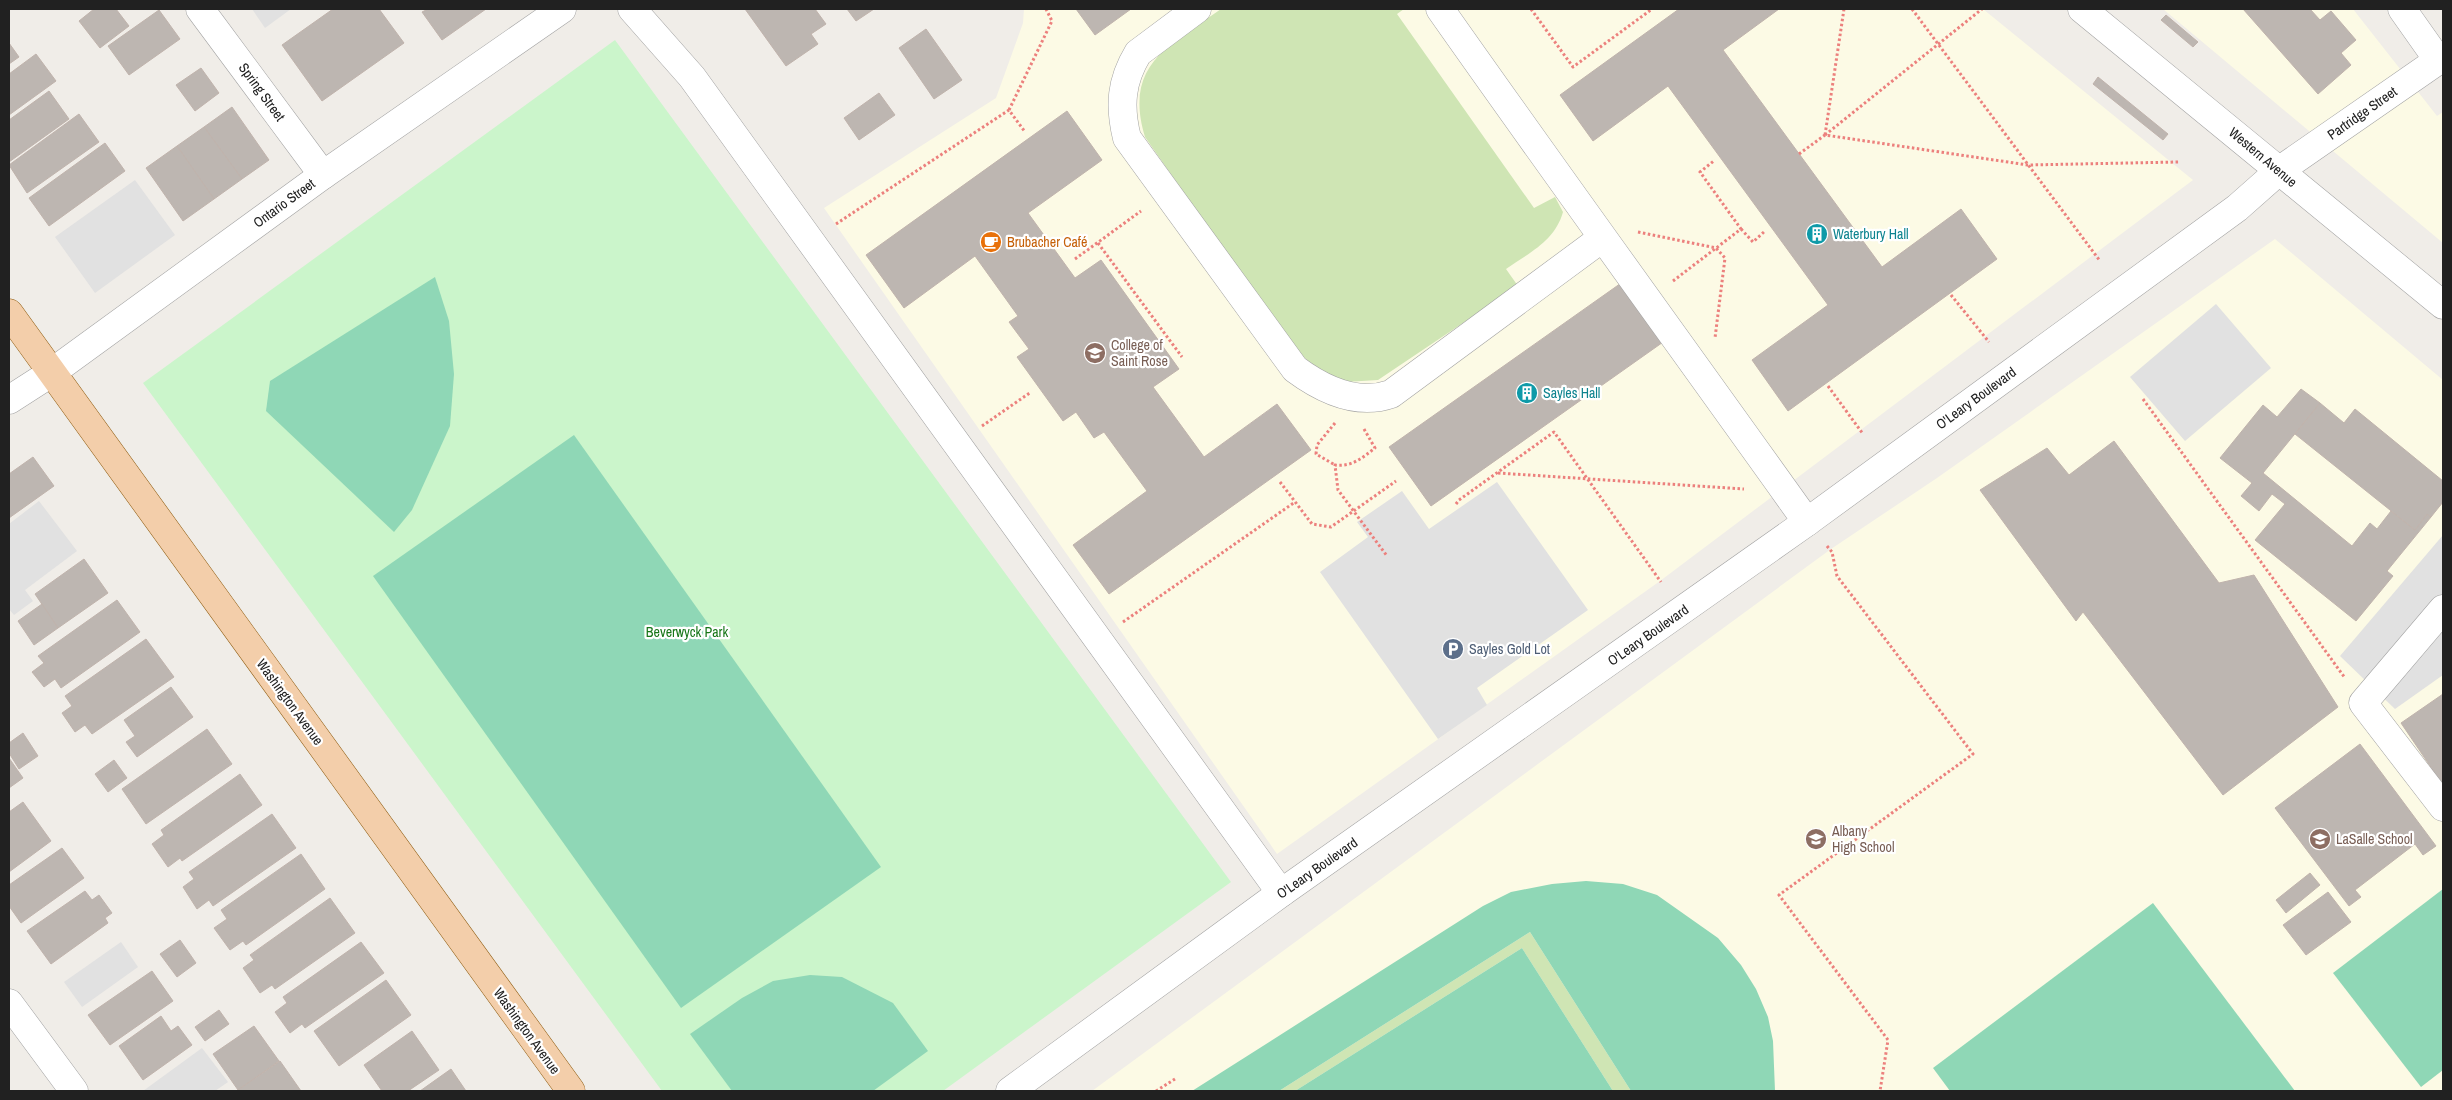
<svg xmlns="http://www.w3.org/2000/svg" width="2452" height="1100" viewBox="0 0 2452 1100" font-family="'Archivo Narrow',sans-serif">
	<style>
		.education { fill: #fcfae5 }
		.grass { fill: #cfe5b4 }
		.park { fill: #cbf5cb }
		.pitch { fill: #8fd7b6 }
		.parking { fill: #e1e1e1 }
		.building { fill: #bdb6b1; stroke: #c0b3ac }
		.lines { fill: none; stroke-linecap: round; stroke-linejoin: round }
		.minor-casing { stroke: #a2a2a2; stroke-width: 29 }
		.major-casing { stroke: #8e5b0f; stroke-width: 29 }
		.path { stroke: #ec807d; stroke-width: 3; stroke-dasharray: 2.5 2.5; stroke-linecap: butt }
		.minor { stroke: #fff; stroke-width: 28 }
		.major { stroke: #f3ceaa; stroke-width: 28 }
		.labels { text-anchor: middle; stroke-width: 4.5; stroke-linejoin: round; paint-order: stroke }
		.street-label { font-size: 14px; fill: #212121; stroke: #fff }
		.culture-label { font-size: 14px; fill: #0d838f; stroke: #fff; text-anchor: start }
		.food-label { font-size: 14px; fill: #c56008; stroke: #fff; text-anchor: start }
		.education-label { font-size: 14px; fill: #785e54; stroke: #fff; text-anchor: start }
		.park-label { font-size: 14px; fill: #177618; stroke: #fff }
		.service-label { font-size: 14px; fill: #4e5e75; stroke: #fff; text-anchor: start }
	</style>
	<rect width="100%" height="100%" fill="#f0ede8"/>
	<!-- education -->
	<g class="education">
		<polygon points="1024,9 1983,9 2193,180 1660,581 1277,854 824,208 996,98 1023,23"/>
		<polygon points="2163,9 2353,9 2437,116 2443,112 2443,243"/>
		<polygon points="2275,239 2443,380 2443,1091 1092,1091 1831,549 1937,478"/>
	</g>
	<!-- grass -->
	<g class="grass">
		<path d="M1221 9H1404L1397 14 1534 208 1555 197 1563 212C1555 241 1529 253 1506 269L1518 286 1378 380 1345 382 1322 373 1290 345 1145 137C1123 64 1170 45 1221 9Z"/>
		<polygon points="1530,932 1631,1091 1613,1091 1522,948 1295,1091 1279,1091"/>
	</g>
	<!-- park -->
	<polygon class="park" points="615,40 1231,882 943,1091 662,1091 143,383"/>
	<!-- pitch -->
	<g class="pitch">
		<polygon points="435,277 449,321 454,374 450,426 412,510 394,532 266,411 270,381"/>
		<polygon points="574,435 881,867 681,1008 373,576"/>
		<polygon points="1586,881 1623,884 1657,895 1718,938 1741,965 1756,989 1768,1017 1773,1041 1775,1091 1631,1091 1530,932 1279,1091 1192,1091 1483,906 1511,892 1552,884"/>
		<polygon points="2443,889 2443,1070 2421,1087 2333,973"/>
		<polygon points="2153,903 2295,1091 1950,1091 1933,1068"/>
		<polygon points="1522,948 1613,1091 1295,1091"/>
		<polygon points="810,975 842,977 893,1003 928,1051 873,1091 732,1091 690,1034 742,998 773,981"/>
	</g>
	<!-- parking -->
	<g class="parking">
		<polygon points="252,9 291,9 265,28"/>
		<polygon points="135,180 175,235 95,293 55,237"/>
		<polygon points="2216,304 2271,368 2185,441 2130,377"/>
		<polygon points="1497,482 1588,610 1477,688 1487,705 1438,739 1320,572 1368,537 1357,522 1402,491 1429,529"/>
		<polygon points="39,501 77,551 25,590 33,601 14,615 9,609 9,524"/>
		<polygon points="2443,535 2443,675 2395,709 2340,656"/>
		<polygon points="121,942 138,967 82,1007 64,982"/>
		<polygon points="202,1048 228,1082 215,1091 143,1091"/>
	</g>
	<!-- building -->
	<g class="building">
		<polygon points="94,9 116,9 129,26 100,48 79,21"/>
		<polygon points="333,9 379,9 404,43 322,101 282,45"/>
		<polygon points="428,9 486,9 442,40 422,12"/>
		<polygon points="745,9 815,9 826,24 811,34 818,44 786,66"/>
		<polygon points="847,9 874,9 856,21"/>
		<polygon points="1076,9 1131,9 1095,35"/>
		<polygon points="1679,9 1779,9 1723,50 1882,267 1961,209 1997,259 1788,411 1752,360 1828,305 1668,86 1593,141 1560,95"/>
		<polygon points="2243,9 2310,9 2320,20 2331,11 2356,40 2341,53 2351,65 2318,94"/>
		<polygon points="159,10 180,39 129,75 108,46"/>
		<polygon points="2166,15 2198,42 2193,47 2161,20"/>
		<polygon points="926,29 962,80 934,99 899,48"/>
		<polygon points="9,43 19,57 9,64"/>
		<polygon points="36,54 56,81 9,115 9,74"/>
		<polygon points="201,68 219,93 195,111 176,85"/>
		<polygon points="2098,77 2168,134 2163,140 2093,84"/>
		<polygon points="49,91 69,119 9,162 9,120"/>
		<polygon points="879,93 895,115 859,140 844,118"/>
		<polygon points="232,107 269,160 242,179 204,127"/>
		<polygon points="1067,111 1102,160 1028,213 1075,278 1101,260 1179,369 1153,387 1204,457 1277,404 1311,450 1109,594 1073,545 1147,491 1104,432 1094,438 1076,412 1063,421 1017,357 1029,349 1009,322 1018,316 975,256 904,308 866,255"/>
		<polygon points="79,114 99,142 27,193 9,165"/>
		<polygon points="204,127 242,179 214,199 177,146"/>
		<polygon points="105,143 125,171 49,226 29,198"/>
		<polygon points="177,146 214,199 183,221 146,168"/>
		<polygon points="1624,281 1666,340 1431,506 1389,447"/>
		<polygon points="2301,389 2320,403 2263,473 2352,546 2370,523 2377,529 2391,511 2415,530 2427,514 2431,517 2387,571 2393,576 2356,621 2255,540 2285,504 2272,494 2259,511 2241,496 2252,483 2220,458 2263,405 2277,417"/>
		<polygon points="2320,403 2344,423 2355,409 2443,481 2443,502 2431,517 2427,514 2415,530 2295,434"/>
		<polygon points="2114,441 2219,583 2254,575 2338,707 2223,795 2083,612 2076,621 1980,490 2047,448 2069,475"/>
		<polygon points="33,457 54,486 9,518 9,474"/>
		<polygon points="84,559 108,593 58,628 35,594"/>
		<polygon points="117,600 140,632 61,688 55,679 44,687 32,672 44,663 38,656"/>
		<polygon points="42,604 58,628 34,645 18,621"/>
		<polygon points="146,639 174,677 92,734 85,725 75,732 62,713 72,706 65,696"/>
		<polygon points="171,687 193,717 137,757 126,742 135,736 124,720"/>
		<polygon points="2443,694 2443,785 2401,723"/>
		<polygon points="207,729 232,764 146,824 122,789"/>
		<polygon points="23,733 38,756 19,769 9,753 9,743"/>
		<polygon points="2360,744 2436,846 2423,855 2415,844 2355,890 2361,897 2349,906 2275,808"/>
		<polygon points="9,758 23,778 9,788"/>
		<polygon points="114,760 127,778 108,792 95,774"/>
		<polygon points="240,774 262,805 182,861 180,858 168,867 152,844 164,835 161,830"/>
		<polygon points="23,802 51,841 9,872 9,812"/>
		<polygon points="272,814 296,848 213,906 209,900 197,909 183,887 194,879 189,872"/>
		<polygon points="62,848 84,878 21,923 9,906 9,885"/>
		<polygon points="301,854 325,889 246,945 243,941 230,950 214,928 227,919 221,910"/>
		<polygon points="2310,873 2320,885 2286,913 2276,900"/>
		<polygon points="85,891 92,900 99,895 112,913 105,918 108,923 51,964 27,931"/>
		<polygon points="2328,892 2351,922 2306,955 2283,925"/>
		<polygon points="330,898 355,933 275,989 272,985 260,993 243,968 254,960 250,955"/>
		<polygon points="180,940 196,963 177,977 160,954"/>
		<polygon points="361,942 384,973 305,1028 302,1024 290,1033 275,1012 287,1003 283,997"/>
		<polygon points="152,971 173,1001 110,1045 88,1015"/>
		<polygon points="386,980 411,1015 339,1066 314,1031"/>
		<polygon points="219,1010 229,1024 205,1041 195,1027"/>
		<polygon points="161,1016 171,1031 178,1026 192,1045 143,1080 119,1046"/>
		<polygon points="254,1026 279,1061 238,1090 213,1054"/>
		<polygon points="412,1031 439,1070 408,1091 382,1091 364,1065"/>
		<polygon points="280,1061 301,1091 239,1091 238,1090"/>
		<polygon points="451,1069 466,1091 420,1091"/>
	</g>
	<g class="lines">
		<!-- minor casing -->
		<g class="minor-casing">
			<g id="minor">
				<polyline points="200,9 323,175"/>
				<polyline points="632,9 692,77 1281,893"/>
				<path d="M1197 9 1138 53C1121 81 1119 106 1127 138L1295 369C1322 389 1357 406 1391 394L1601 239"/>
				<path d="M1440 9C1561 181 1685 351 1807 522"/>
				<polyline points="2082,9 2443,305"/>
				<polyline points="2402,9 2438,60"/>
				<polyline points="9,400 51,373 323,175 562,9"/>
				<polyline points="2443,609 2363,703 2443,807"/>
				<polyline points="9,1003 74,1091"/>
				<polyline points="1010,1091 1281,893 1807,522 2237,208 2280,170 2443,57"/>
			</g>
		</g>
		<!-- major casing -->
		<g class="major-casing">
			<polyline id="major" points="9,313 571,1091"/>
		</g>
		<!-- path -->
		<g class="path">
			<polyline points="1531,9 1573,67 1652,9"/>
			<polyline points="1912,9 2100,261"/>
			<polyline points="1009,110 1052,21 1046,9"/>
			<polyline points="1825,135 1982,9"/>
			<polyline points="1825,135 1844,9"/>
			<polyline points="1799,154 1825,135 2028,165 2179,162"/>
			<polyline points="836,224 1009,110 1025,132"/>
			<polyline points="1741,229 1753,242 1765,231"/>
			<polyline points="1638,232 1716,248 1725,258 1715,338"/>
			<polyline points="1098,243 1182,357"/>
			<polyline points="1075,259 1141,211"/>
			<polyline points="1673,281 1741,229 1700,172 1715,160"/>
			<polyline points="1951,295 1989,342"/>
			<polyline points="1828,386 1863,434"/>
			<polyline points="2143,399 2345,678"/>
			<polyline points="1335,423 1317,445 1316,454 1335,465"/>
			<polyline points="982,426 1031,392"/>
			<path d="M1364 429 1375 448C1362 458 1352 467 1335 465L1338 490 1387 556"/>
			<polyline points="1498,473 1744,489"/>
			<polyline points="1280,482 1312,524 1331,527 1396,481"/>
			<polyline points="1456,504 1459,500 1554,432 1661,582"/>
			<polyline points="1827,546 1832,552 1837,576 1973,754 1779,895 1888,1040 1880,1091"/>
			<polyline points="1123,622 1295,502"/>
			<polyline points="1156,1091 1175,1079"/>
		</g>
		<!-- minor -->
		<use href="#minor" class="minor"/>
		<!-- major -->
		<use href="#major" class="major"/>
	</g>
	<!-- icons -->
	<defs>
		<g id="building-disc" transform="scale(1.125)"><circle r="9.5" fill="#0f9aa8" stroke="#fff"/><path d="M-4-6H4V6H1V3H-1V6H-4ZM-2.5-4.3h1.7v1.8h-1.7ZM.8-4.3h1.7v1.8H.8ZM-2.5-1h1.7V.8h-1.7ZM.8-1h1.7V.8H.8Z" fill="#fff"/></g>
		<g id="cafe-disc" transform="scale(1.125)"><circle r="9.5" fill="#e8710a" stroke="#fff"/><path d="M-5.5-4.5H6V0H3Q3 3.5 0 3.5H-2.5Q-5.5 3.5-5.5 0ZM3-3.2v2h1.7v-2ZM-6 4.5H4V6H-6Z" fill="#fff"/></g>
		<g id="university-disc" transform="scale(1.125)"><circle r="9.5" fill="#8d6e63" stroke="#fff"/><path d="M0-5L7-2L0 1L-7-2ZM-4 1L0 2.5L4 1V4Q0 6-4 4Z" fill="#fff"/></g>
		<g id="parking-disc" transform="scale(1.125)"><circle r="9.5" fill="#5c6f8a" stroke="#fff"/><path d="M-3.5-5.5H1a3.5 3.5 0 0 1 0 7H-1V5.5H-3.5ZM-1-3.4V-.6H.8a1.4 1.4 0 0 0 0-2.8Z" fill="#fff"/></g>
		<g id="school-disc" transform="scale(1.125)"><circle r="9.5" fill="#8d6e63" stroke="#fff"/><path d="M0-5L7-2L0 1L-7-2ZM-4 1L0 2.5L4 1V4Q0 6-4 4Z" fill="#fff"/></g>
	</defs>
	<g fill-rule="evenodd">
		<use href="#building-disc" x="1817" y="234"/>
		<use href="#cafe-disc" x="991" y="242"/>
		<use href="#university-disc" x="1095" y="353"/>
		<use href="#building-disc" x="1527" y="393"/>
		<use href="#parking-disc" x="1453" y="649"/>
		<use href="#school-disc" x="1816" y="839"/>
		<use href="#school-disc" x="2320" y="839"/>
	</g>
	<g class="labels">
		<!-- street labels -->
		<g class="street-label">
			<text transform="translate(262 92) rotate(54)" y="5">Spring Street</text>
			<text transform="translate(2362 113) rotate(-35)" y="5">Partridge Street</text>
			<text transform="translate(2263 157) rotate(40)" y="5">Western Avenue</text>
			<text transform="translate(284 203) rotate(-36)" y="5">Ontario Street</text>
			<text transform="translate(1976 398) rotate(-36)" y="5">O'Leary Boulevard</text>
			<text transform="translate(1648 635) rotate(-35)" y="5">O'Leary Boulevard</text>
			<text transform="translate(290 702) rotate(54)" y="5">Washington Avenue</text>
			<text transform="translate(1317 868) rotate(-35)" y="5">O'Leary Boulevard</text>
			<text transform="translate(527 1031) rotate(54)" y="5">Washington Avenue</text>
		</g>
		<!-- culture labels -->
		<g class="culture-label">
			<text x="1833" y="239">Waterbury Hall</text>
			<text x="1543" y="398">Sayles Hall</text>
		</g>
		<!-- food labels -->
		<g class="food-label">
			<text x="1007" y="247">Brubacher Café</text>
		</g>
		<!-- education labels -->
		<g class="education-label">
			<text x="1111" y="350">College of<tspan x="1111" dy="16">Saint Rose</tspan></text>
			<text x="1832" y="836">Albany<tspan x="1832" dy="16">High School</tspan></text>
			<text x="2336" y="844">LaSalle School</text>
		</g>
		<!-- park labels -->
		<g class="park-label">
			<text x="687" y="637">Beverwyck Park</text>
		</g>
		<!-- service labels -->
		<g class="service-label">
			<text x="1469" y="654">Sayles Gold Lot</text>
		</g>
	</g>
	<!-- border -->
	<rect width="2452" height="1100" fill="none" stroke="#212121" stroke-width="20"/>
</svg>
